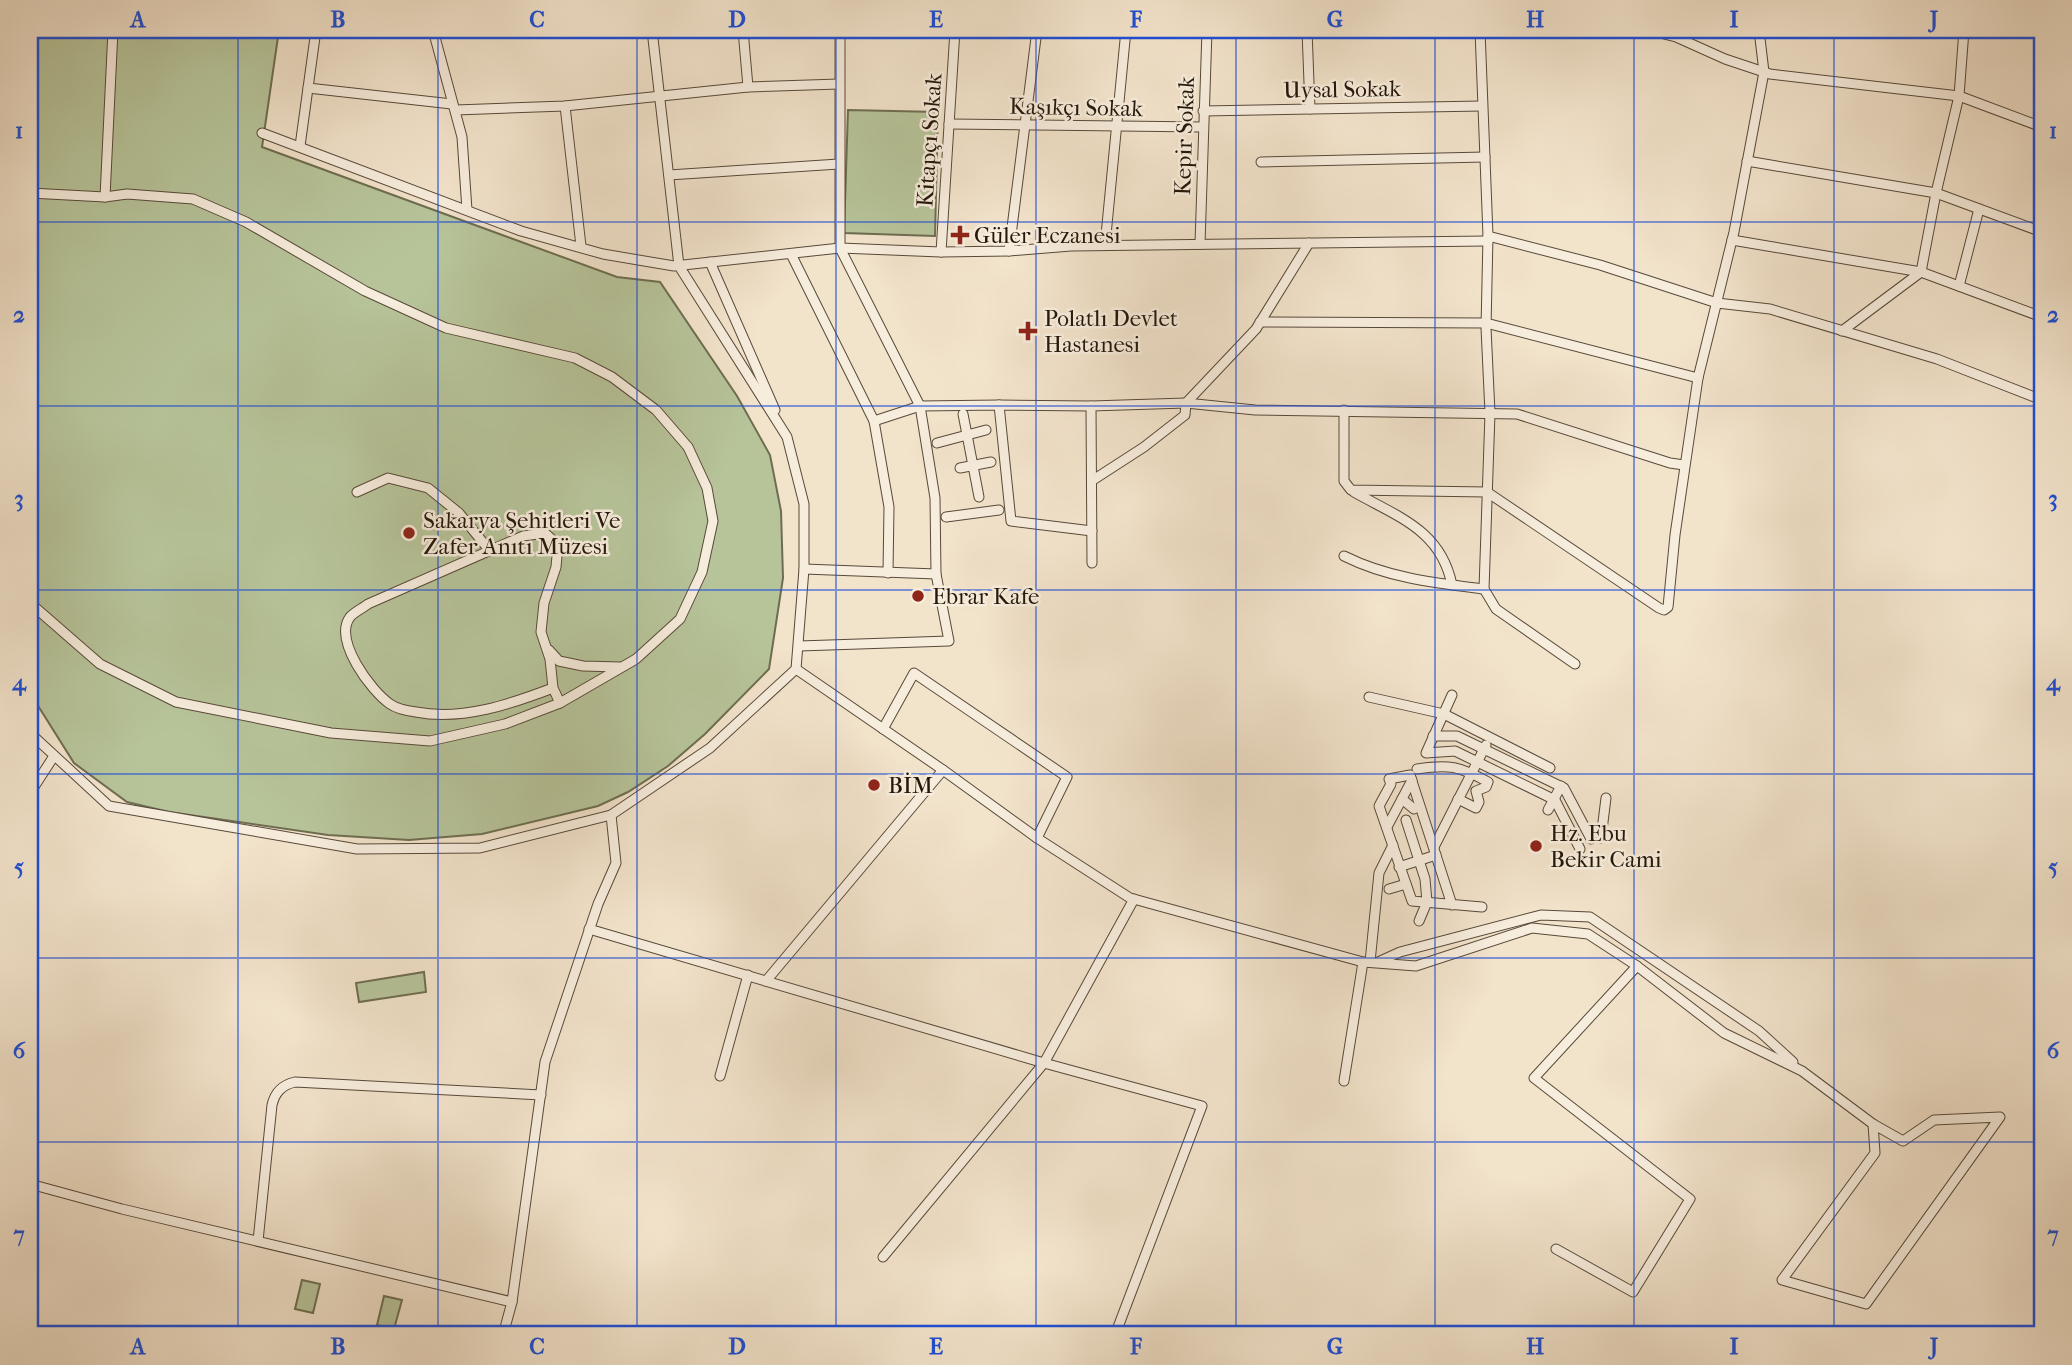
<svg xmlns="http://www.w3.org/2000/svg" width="2072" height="1365" viewBox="0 0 2072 1365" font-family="'IM FELL French Canon',serif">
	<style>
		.green { fill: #b7c49a; stroke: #6e6d51; stroke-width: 2 }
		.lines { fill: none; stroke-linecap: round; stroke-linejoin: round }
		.street-casing { stroke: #584939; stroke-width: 11 }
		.street { stroke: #f7eddd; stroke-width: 9 }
		.grid { fill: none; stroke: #1d4ed8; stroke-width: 2; stroke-opacity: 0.55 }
		.poi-dot { fill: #8f2418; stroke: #f7eddd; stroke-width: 2.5 }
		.labels { text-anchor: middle; stroke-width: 5; stroke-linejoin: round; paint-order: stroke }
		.street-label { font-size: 23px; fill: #241608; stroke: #f7eddd }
		.poi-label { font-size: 23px; fill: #241608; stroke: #f7eddd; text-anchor: start }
		.neatline { fill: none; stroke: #1d4ed8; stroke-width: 2.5 }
		.grid-label { font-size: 23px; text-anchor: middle; font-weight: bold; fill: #1d4ed8 }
	</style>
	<rect width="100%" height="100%" fill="#f2e3cb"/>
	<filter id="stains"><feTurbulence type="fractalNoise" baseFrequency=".00286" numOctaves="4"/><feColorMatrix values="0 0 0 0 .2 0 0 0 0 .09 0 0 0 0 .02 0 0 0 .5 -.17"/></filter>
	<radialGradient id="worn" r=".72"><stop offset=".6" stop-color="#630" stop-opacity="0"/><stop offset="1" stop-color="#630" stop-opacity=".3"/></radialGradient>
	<!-- green -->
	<g class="green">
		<polygon points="30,30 279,30 262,147 617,277 660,282 737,396 770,455 781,511 783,578 769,669 705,734 668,766 628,792 598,806 482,834 409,840 328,835 169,812 127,802 74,763 30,693"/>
		<polygon points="848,110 938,112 935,236 844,233"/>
		<polygon points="424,972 426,992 359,1002 356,983"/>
		<polygon points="302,1280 320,1284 313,1313 295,1309"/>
		<polygon points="384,1296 402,1300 394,1329 377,1325"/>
	</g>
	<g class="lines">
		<!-- street casing -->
		<g class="street-casing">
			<g id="street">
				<polyline points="392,30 434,34 472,30"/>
				<polyline points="433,30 462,137 467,210"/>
				<polyline points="743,30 748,87"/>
				<polyline points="1307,30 1310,109"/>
				<polyline points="1480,30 1488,236 1486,328 1490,413 1484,589 1496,609 1575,664"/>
				<polyline points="1648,30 1676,37 1725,59 1770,74 1959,96 2042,127"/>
				<polyline points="2038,30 2042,31"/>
				<polyline points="308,88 452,104"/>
				<polyline points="565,106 581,246"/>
				<polyline points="456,110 565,106 748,87 839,84"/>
				<polyline points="1203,111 1482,106"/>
				<polyline points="949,124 1202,127"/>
				<polyline points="262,133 521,231 603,254 674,266 840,248 941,252 1009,251 1071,246 1488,241"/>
				<polyline points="300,146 316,30"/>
				<polyline points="1747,161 1936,193 2042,232"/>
				<polyline points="1261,162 1485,157"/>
				<polyline points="669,175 839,164"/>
				<polyline points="30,193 105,197 127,194 193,199 246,222 365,291 446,328 575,358 612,377 656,410 688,447 707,488 713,521 702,572 680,619 636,659 560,703 505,724 430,741 331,733 176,702 100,664 30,603"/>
				<polyline points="105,197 113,30"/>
				<polyline points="1488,236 1600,265 1717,303 1770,309 1937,359 2042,400"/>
				<polyline points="1732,240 1921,272 2042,317"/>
				<polyline points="1200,244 1207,30"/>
				<polyline points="1105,245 1126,30"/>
				<polyline points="1009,251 1037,30"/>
				<polyline points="941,252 955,30"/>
				<polyline points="791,254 874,421 889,507 888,573"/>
				<polyline points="710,262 775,410"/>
				<polyline points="1959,286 1979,209"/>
				<polyline points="1260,322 1486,323 1698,378"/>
				<polyline points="1842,331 1921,272 1936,193 1959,96 1964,30"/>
				<polyline points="999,405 1011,521 1092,531"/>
				<polyline points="1091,406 1092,563"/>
				<polyline points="1344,410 1344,481 1351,490 1487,492 1659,608 1664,610 1668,607 1675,535 1698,378 1734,232 1764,72 1759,30"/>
				<polyline points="963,414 979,497"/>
				<polyline points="874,421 920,406 999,405 1091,406 1186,403 1255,410 1517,414 1670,463 1684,465"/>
				<polyline points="937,443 986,430"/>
				<polyline points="960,468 991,462"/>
				<polyline points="1093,480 1144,447 1185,415 1186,403 1256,329 1309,243"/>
				<polyline points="357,492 388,478 428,488 459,513 490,551"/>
				<path d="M1354 492C1398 517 1441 530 1452 585"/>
				<polyline points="946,517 999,510"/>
				<path d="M1344 556C1388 578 1435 583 1484 589"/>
				<polyline points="804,569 936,574"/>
				<polyline points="799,646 949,641 936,574 935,498 920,406 840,248 840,30"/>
				<polyline points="549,650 559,661 583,666 620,667"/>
				<polyline points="796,669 943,770 1037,838 1130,898 1363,962 1416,966 1532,928 1588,934 1637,966 1724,1033 1802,1071 1873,1124"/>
				<path d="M553 688 550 659 541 632 544 603 556 567 558 545 545 533 523 536 368 604C363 608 354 612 350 617 333 640 371 691 390 704 397 709 408 711 416 712 462 721 511 704 553 688L560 703"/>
				<polyline points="1452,695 1426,753 1455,751 1555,800 1580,849"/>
				<polyline points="1369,697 1444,714 1550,768"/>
				<polyline points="883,729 914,673 1067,777 1037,838"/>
				<polyline points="30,733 109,806 357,849 480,848 611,815 710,748 796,669 804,569 804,504 787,437 679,266 652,30"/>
				<polyline points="1433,736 1457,736 1564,788 1591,839"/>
				<path d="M1417 769C1449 764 1459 766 1488 782L1486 787 1476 791 1479 802 1476 808 1458 799"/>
				<polyline points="30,793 54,756"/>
				<polyline points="1402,799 1414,809"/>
				<polyline points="1548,810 1561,786"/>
				<polyline points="1406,820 1425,879 1427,902 1419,921"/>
				<polyline points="1387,827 1412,780"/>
				<polyline points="1601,838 1606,798"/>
				<polyline points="1434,847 1486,745"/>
				<polyline points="1399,867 1436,855"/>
				<polyline points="1389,889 1406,884"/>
				<polyline points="1452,905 1410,775 1389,779 1391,784 1379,806 1412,901 1482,907"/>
				<polyline points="589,929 1044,1063 1202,1106 1115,1335"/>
				<polyline points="1370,962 1379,873 1393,845"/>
				<polyline points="1378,962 1400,952 1541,915 1590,917 1759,1031 1793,1062"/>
				<polyline points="766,981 943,770"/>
				<polyline points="720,1076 748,975"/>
				<polyline points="1344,1081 1363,962"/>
				<polygon points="2000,1117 1866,1304 1782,1280 1875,1153 1873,1124 1903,1141 1934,1120"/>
				<polyline points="30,1184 122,1209 512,1302"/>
				<path d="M258 1241 272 1105C275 1092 282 1085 295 1082L541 1095"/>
				<polyline points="1556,1249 1633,1292 1690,1199 1534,1078 1637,966"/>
				<polyline points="883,1257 1044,1063 1134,899"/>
				<polyline points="503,1335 512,1302 545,1062 598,904 616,863 611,815"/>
			</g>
		</g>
		<!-- street -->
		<use href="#street" class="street"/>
	</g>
	<!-- grid -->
	<path class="grid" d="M238 30V1335M438 30V1335M637 30V1335M836 30V1335M1036 30V1335M1236 30V1335M1435 30V1335M1634 30V1335M1834 30V1335M30 222H2042M30 406H2042M30 590H2042M30 774H2042M30 958H2042M30 1142H2042"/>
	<!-- markers -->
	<g class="poi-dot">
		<path d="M956.5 224.5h7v7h7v7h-7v7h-7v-7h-7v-7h7z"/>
		<path d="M1024.5 320.5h7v7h7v7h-7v7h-7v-7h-7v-7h7z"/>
		<circle cx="409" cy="533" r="7"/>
		<circle cx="918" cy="596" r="7"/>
		<circle cx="874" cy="785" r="7"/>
		<circle cx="1536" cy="846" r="7"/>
	</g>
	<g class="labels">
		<!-- street labels -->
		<g class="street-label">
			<text transform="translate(1342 89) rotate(-1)" y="8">Uysal Sokak</text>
			<text transform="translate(1076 107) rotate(1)" y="8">Kaşıkçı Sokak</text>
			<text transform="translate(1184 136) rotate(-88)" y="8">Kepir Sokak</text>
			<text transform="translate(929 140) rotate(-86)" y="8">Kitapçı Sokak</text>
		</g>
		<!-- poi labels -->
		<g class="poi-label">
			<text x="974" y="243">Güler Eczanesi</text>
			<text x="1044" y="326">Polatlı Devlet<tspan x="1044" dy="26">Hastanesi</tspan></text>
			<text x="423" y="528">Sakarya Şehitleri Ve<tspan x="423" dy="26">Zafer Anıtı Müzesi</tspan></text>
			<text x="932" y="604">Ebrar Kafe</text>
			<text x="888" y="793">BİM</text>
			<text x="1550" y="841">Hz. Ebu<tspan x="1550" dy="26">Bekir Cami</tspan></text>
		</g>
	</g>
	<!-- margin -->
	<rect width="2072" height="1365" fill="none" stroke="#f2e3cb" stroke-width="77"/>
	<rect x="38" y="38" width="1996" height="1288" class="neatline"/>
	<g class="grid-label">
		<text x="138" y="27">A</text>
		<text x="338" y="27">B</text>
		<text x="537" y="27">C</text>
		<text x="737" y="27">D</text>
		<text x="936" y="27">E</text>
		<text x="1136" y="27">F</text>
		<text x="1335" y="27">G</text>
		<text x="1535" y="27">H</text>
		<text x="1734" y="27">I</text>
		<text x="1934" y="27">J</text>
		<text x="19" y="138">1</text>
		<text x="2053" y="138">1</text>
		<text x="19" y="322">2</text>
		<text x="2053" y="322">2</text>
		<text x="19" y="506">3</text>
		<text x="2053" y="506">3</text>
		<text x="19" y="690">4</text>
		<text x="2053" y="690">4</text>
		<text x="19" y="874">5</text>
		<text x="2053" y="874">5</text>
		<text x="19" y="1058">6</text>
		<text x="2053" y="1058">6</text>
		<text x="19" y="1242">7</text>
		<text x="2053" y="1242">7</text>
		<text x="138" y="1354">A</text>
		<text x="338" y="1354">B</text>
		<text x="537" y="1354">C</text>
		<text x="737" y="1354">D</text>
		<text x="936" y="1354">E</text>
		<text x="1136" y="1354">F</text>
		<text x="1335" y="1354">G</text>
		<text x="1535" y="1354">H</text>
		<text x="1734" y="1354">I</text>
		<text x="1934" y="1354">J</text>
	</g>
	<rect width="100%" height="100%" filter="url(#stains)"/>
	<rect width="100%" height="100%" fill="url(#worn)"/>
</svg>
